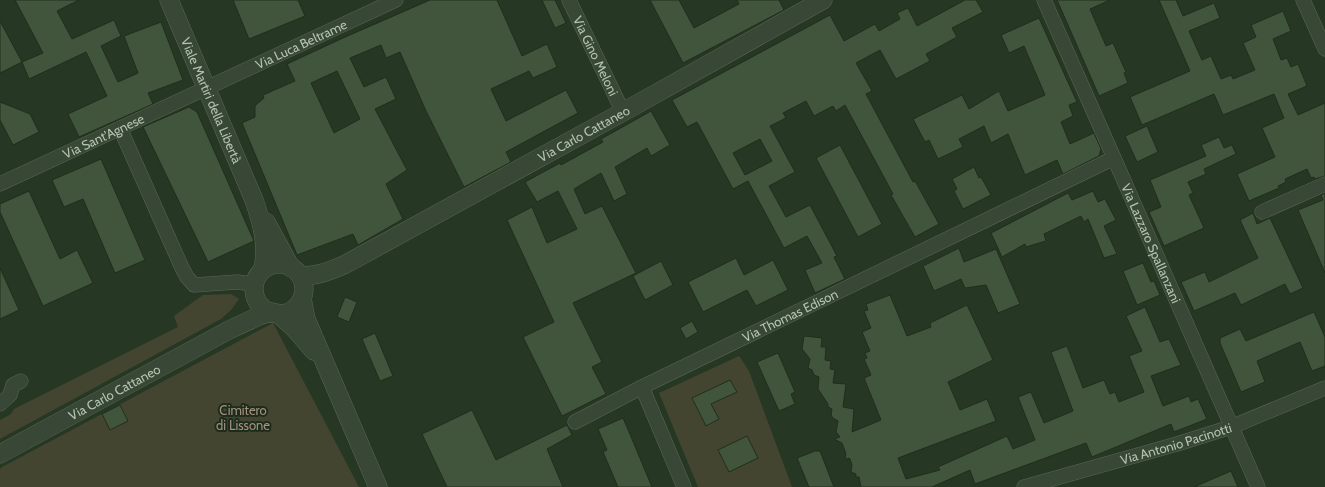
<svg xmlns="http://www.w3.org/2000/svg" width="1325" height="487" viewBox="0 0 1325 487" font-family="Cabin,sans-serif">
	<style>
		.green { fill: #434531 }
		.building { fill: #40553c; stroke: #202e1d; fill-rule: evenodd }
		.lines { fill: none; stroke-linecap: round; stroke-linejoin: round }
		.minor-casing { stroke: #596856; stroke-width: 15 }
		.tertiary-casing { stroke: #596856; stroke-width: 19 }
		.minor { stroke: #394836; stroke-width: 14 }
		.tertiary { stroke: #394836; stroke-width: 18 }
		.labels { text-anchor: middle; stroke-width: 4; stroke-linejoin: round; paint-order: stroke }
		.street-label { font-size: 13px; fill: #b3c4b1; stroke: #1e2c1b }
		.park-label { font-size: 13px; fill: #a39180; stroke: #1e2c1b }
	</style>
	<rect width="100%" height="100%" fill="#263723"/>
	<!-- green -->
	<g class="green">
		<polygon points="231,294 239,299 231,310 221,319 0,439 0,420 11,414 14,409 178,327 174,316 203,295"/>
		<polygon points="273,323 359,487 0,487 0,469 2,467"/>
		<polygon points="739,356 749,371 792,487 698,487 659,393"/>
	</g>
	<!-- building -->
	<g class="building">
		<polygon points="15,0 79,0 57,11 72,39 114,20 121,36 101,46 118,82 138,73 124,36 161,22 183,80 148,93 153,104 79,137 68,114 107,96 86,52 29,79 22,62 43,53"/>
		<polygon points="233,0 298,0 305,16 249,39"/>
		<path d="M430 0H497L522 56 547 44 557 67 533 78 529 71 491 89 506 121 566 90 578 113 506 152 511 162 464 187 426 111 400 52 386 58 381 45 350 58 364 87 386 77 396 99 375 109 407 170 386 184 403 219 358 245 353 234 297 255 242 123 255 117V106L257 104 264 98 263 95 295 81 287 64 343 38ZM337 71 360 119 334 133 311 83Z"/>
		<polygon points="542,0 555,0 566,23 555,28"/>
		<polygon points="650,0 679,0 694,28 739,4 737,0 779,0 784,10 683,63"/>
		<path d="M965 0H976L983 12 952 28 957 37 926 54 930 61 896 79 880 50 856 63 872 91 866 94 913 182 915 181 939 224 915 237 891 195 893 194 845 105 836 111 833 106 814 116 806 101 783 113 786 118 770 126 795 172 769 186 786 217 810 205 837 256 834 257 845 279 815 293 805 270 822 263 807 236 784 248 748 181 733 189 697 122 687 127 672 100 830 15 844 41 875 24 879 31 900 19 897 13 908 8 917 26ZM760 139 772 161 745 175 733 153Z"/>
		<polygon points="1057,0 1110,0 1090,9 1106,46 1113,43 1126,72 1124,73 1128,83 1099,96"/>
		<polygon points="1159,0 1176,0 1183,16 1214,3 1220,18 1189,31 1202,60 1211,56 1221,79 1231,75 1233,79 1255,70 1243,43 1256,37 1251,25 1283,11 1291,31 1273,39 1281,60 1287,58 1291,67 1298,64 1307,86 1288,94 1298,115 1325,103 1325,176 1315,179 1314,177 1311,178 1307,169 1285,179 1286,182 1278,186 1279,188 1249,201 1237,174 1275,157 1262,128 1284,118 1274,94 1223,115 1214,94 1142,125 1130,97 1190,71"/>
		<polygon points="1039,18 1077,102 1069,105 1073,116 1061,122 1070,144 1094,133 1101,149 1099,156 1063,174 1057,160 1025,175 1008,134 991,143 984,126 959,139 963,147 938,159 929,140 925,142 913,119 962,95 969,109 999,91 1008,111 1045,95 1024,46 1009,53 1001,35"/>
		<polygon points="0,21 22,62 0,73"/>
		<polygon points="0,102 30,114 39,132 13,145 0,120"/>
		<polygon points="189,107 197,112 254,241 208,262 143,127"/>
		<polygon points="651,111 670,145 651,156 647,148 615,167 627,194 614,201 601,173 574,189 585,214 602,206 636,273 573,303 602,362 592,367 606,394 562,416 523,337 554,322 507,220 532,207 547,243 577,229 558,191 537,202 525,182 560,163 561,165 603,142 601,139"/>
		<polygon points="1147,126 1158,152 1137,162 1125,136"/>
		<polygon points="1219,137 1224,148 1232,145 1236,154 1204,169 1206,174 1188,182 1193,193 1189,195 1204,228 1164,246 1149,212 1161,207 1150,180 1206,156 1201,145"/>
		<polygon points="840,145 882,224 858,237 816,158"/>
		<polygon points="101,159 145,260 115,273 83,199 64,207 52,180"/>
		<polygon points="974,167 979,178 981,177 991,195 963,209 954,191 957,189 952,179"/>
		<polygon points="29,191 60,259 77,250 93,283 43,306 0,212 0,204"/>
		<polygon points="1093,191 1098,202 1105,199 1116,220 1104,226 1117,254 1104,258 1088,219 1084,222 1081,216 1044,234 1046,241 1026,247 1025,244 1002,257 991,233 1068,193 1072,200"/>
		<polygon points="1325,193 1325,273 1298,210 1323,200 1321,195"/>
		<polygon points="1253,213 1257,224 1270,218 1303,288 1290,294 1285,284 1241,305 1235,293 1194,311 1181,282 1205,272 1209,282 1258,258 1240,220"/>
		<polygon points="959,248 964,262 996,249 1020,304 998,313 986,285 965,288 961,279 934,291 923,266"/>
		<polygon points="736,258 744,275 773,260 788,290 756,306 747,290 703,312 688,282"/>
		<polygon points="661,261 673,285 645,300 633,276"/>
		<polygon points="1143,263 1151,282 1154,281 1160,295 1137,305 1123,271"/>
		<polygon points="0,268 19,310 0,319"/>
		<polygon points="890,295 907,336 931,327 930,323 967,305 993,360 948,382 960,410 987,399 996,421 898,458 906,479 940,470 938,467 1007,436 1013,449 1035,440 1018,397 1031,392 1044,423 1073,411 1051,352 1067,346 1083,388 1104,380 1110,394 1115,392 1119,402 1144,392 1129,356 1142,351 1126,316 1145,307 1160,342 1169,339 1181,365 1151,376 1163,406 1189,396 1191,402 1198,399 1207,419 1174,432 1171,424 1092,457 1086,443 975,484 970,470 932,487 861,487 859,477 856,477 856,474 851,472 852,465 850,459 848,458 848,460 845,457 846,454 842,443 834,439 840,437 836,432 838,421 833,418 831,415 832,409 828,407 828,404 818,389 819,377 814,375 812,370 808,368 810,359 802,349 804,336 822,338 821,347 826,347 825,360 831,361 830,369 835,370 833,383 846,384 843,407 854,409 852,432 881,420 864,378 871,375 864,359 867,358 865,353 870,351 862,332 871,328 864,311 868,310 866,304"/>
		<polygon points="345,297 357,302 349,322 337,317"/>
		<polygon points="1314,312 1325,337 1325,366 1312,371 1300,342 1257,361 1265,382 1241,392 1220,343 1220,338 1240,329 1246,341"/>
		<polygon points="692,321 698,332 686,339 680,328"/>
		<polygon points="375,333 393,376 380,381 362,339"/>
		<polygon points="778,353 795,392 791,394 795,404 779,411 757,362"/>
		<polygon points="730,380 737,392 711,404 719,419 706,426 692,398"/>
		<polygon points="120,405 128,421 110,430 102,414"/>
		<polygon points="472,410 496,460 567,425 572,435 547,449 563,487 447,487 422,434"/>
		<polygon points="623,418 632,439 652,487 618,487 603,452 607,450 598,429"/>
		<polygon points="747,436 758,458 729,472 718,450"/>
		<polygon points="815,451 820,451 834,487 809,487 797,458"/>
		<polygon points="1231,471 1238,487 1194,487"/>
	</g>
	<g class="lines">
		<!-- minor casing -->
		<g class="minor-casing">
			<g id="minor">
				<path id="s1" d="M569 0 623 112"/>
				<path id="s2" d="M1044 0 1114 158 1258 487"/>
				<polyline points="1303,0 1325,49"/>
				<polyline points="120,128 182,268 187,277 194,285 237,282 254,284"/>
				<path id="s3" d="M0 184 396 0"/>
				<polyline points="1262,212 1325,184"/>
				<polyline points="642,387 684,487"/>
				<polyline points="0,404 10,395 13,385 21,381"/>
				<path id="s4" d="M575 422 642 387 1114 158"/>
				<path id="s5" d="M1024 487 1177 444 1231 427 1325 388"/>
			</g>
		</g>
		<!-- tertiary casing -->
		<g class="tertiary-casing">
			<g id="tertiary">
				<path id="s6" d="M169 0 254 200C262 223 268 245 263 269"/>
				<polyline points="266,222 291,268"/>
				<circle cx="279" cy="289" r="25"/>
				<path id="s7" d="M300 275C316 277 329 271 344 265L623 112 823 0"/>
				<polyline points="302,298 306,319 378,487"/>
				<polyline points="277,313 294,328 314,351"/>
				<path id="s8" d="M0 454 229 330 259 316 272 312"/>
			</g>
		</g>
		<!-- minor -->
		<use href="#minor" class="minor"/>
		<!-- tertiary -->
		<use href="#tertiary" class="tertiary"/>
	</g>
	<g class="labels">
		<!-- street labels -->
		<g class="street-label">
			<text dy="5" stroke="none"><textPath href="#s3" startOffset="332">Via Luca Beltrame</textPath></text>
			<text dy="5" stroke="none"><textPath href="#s1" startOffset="62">Via Gino Meloni</textPath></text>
			<text dy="5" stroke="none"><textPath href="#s6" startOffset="109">Viale Martiri della Libertà</textPath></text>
			<text dy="5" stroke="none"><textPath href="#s7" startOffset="319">Via Carlo Cattaneo</textPath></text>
			<text dy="5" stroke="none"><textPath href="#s3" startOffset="114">Via Sant'Agnese</textPath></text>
			<text dy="5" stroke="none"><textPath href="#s2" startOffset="266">Via Lazzaro Spallanzani</textPath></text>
			<text dy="5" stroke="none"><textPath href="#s4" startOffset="240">Via Thomas Edison</textPath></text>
			<text dy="5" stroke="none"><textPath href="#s8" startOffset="130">Via Carlo Cattaneo</textPath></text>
			<text dy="5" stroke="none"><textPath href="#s5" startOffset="158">Via Antonio Pacinotti</textPath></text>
		</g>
		<!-- park labels -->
		<g class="park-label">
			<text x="243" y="415">Cimitero<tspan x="243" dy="15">di Lissone</tspan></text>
		</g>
	</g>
</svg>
